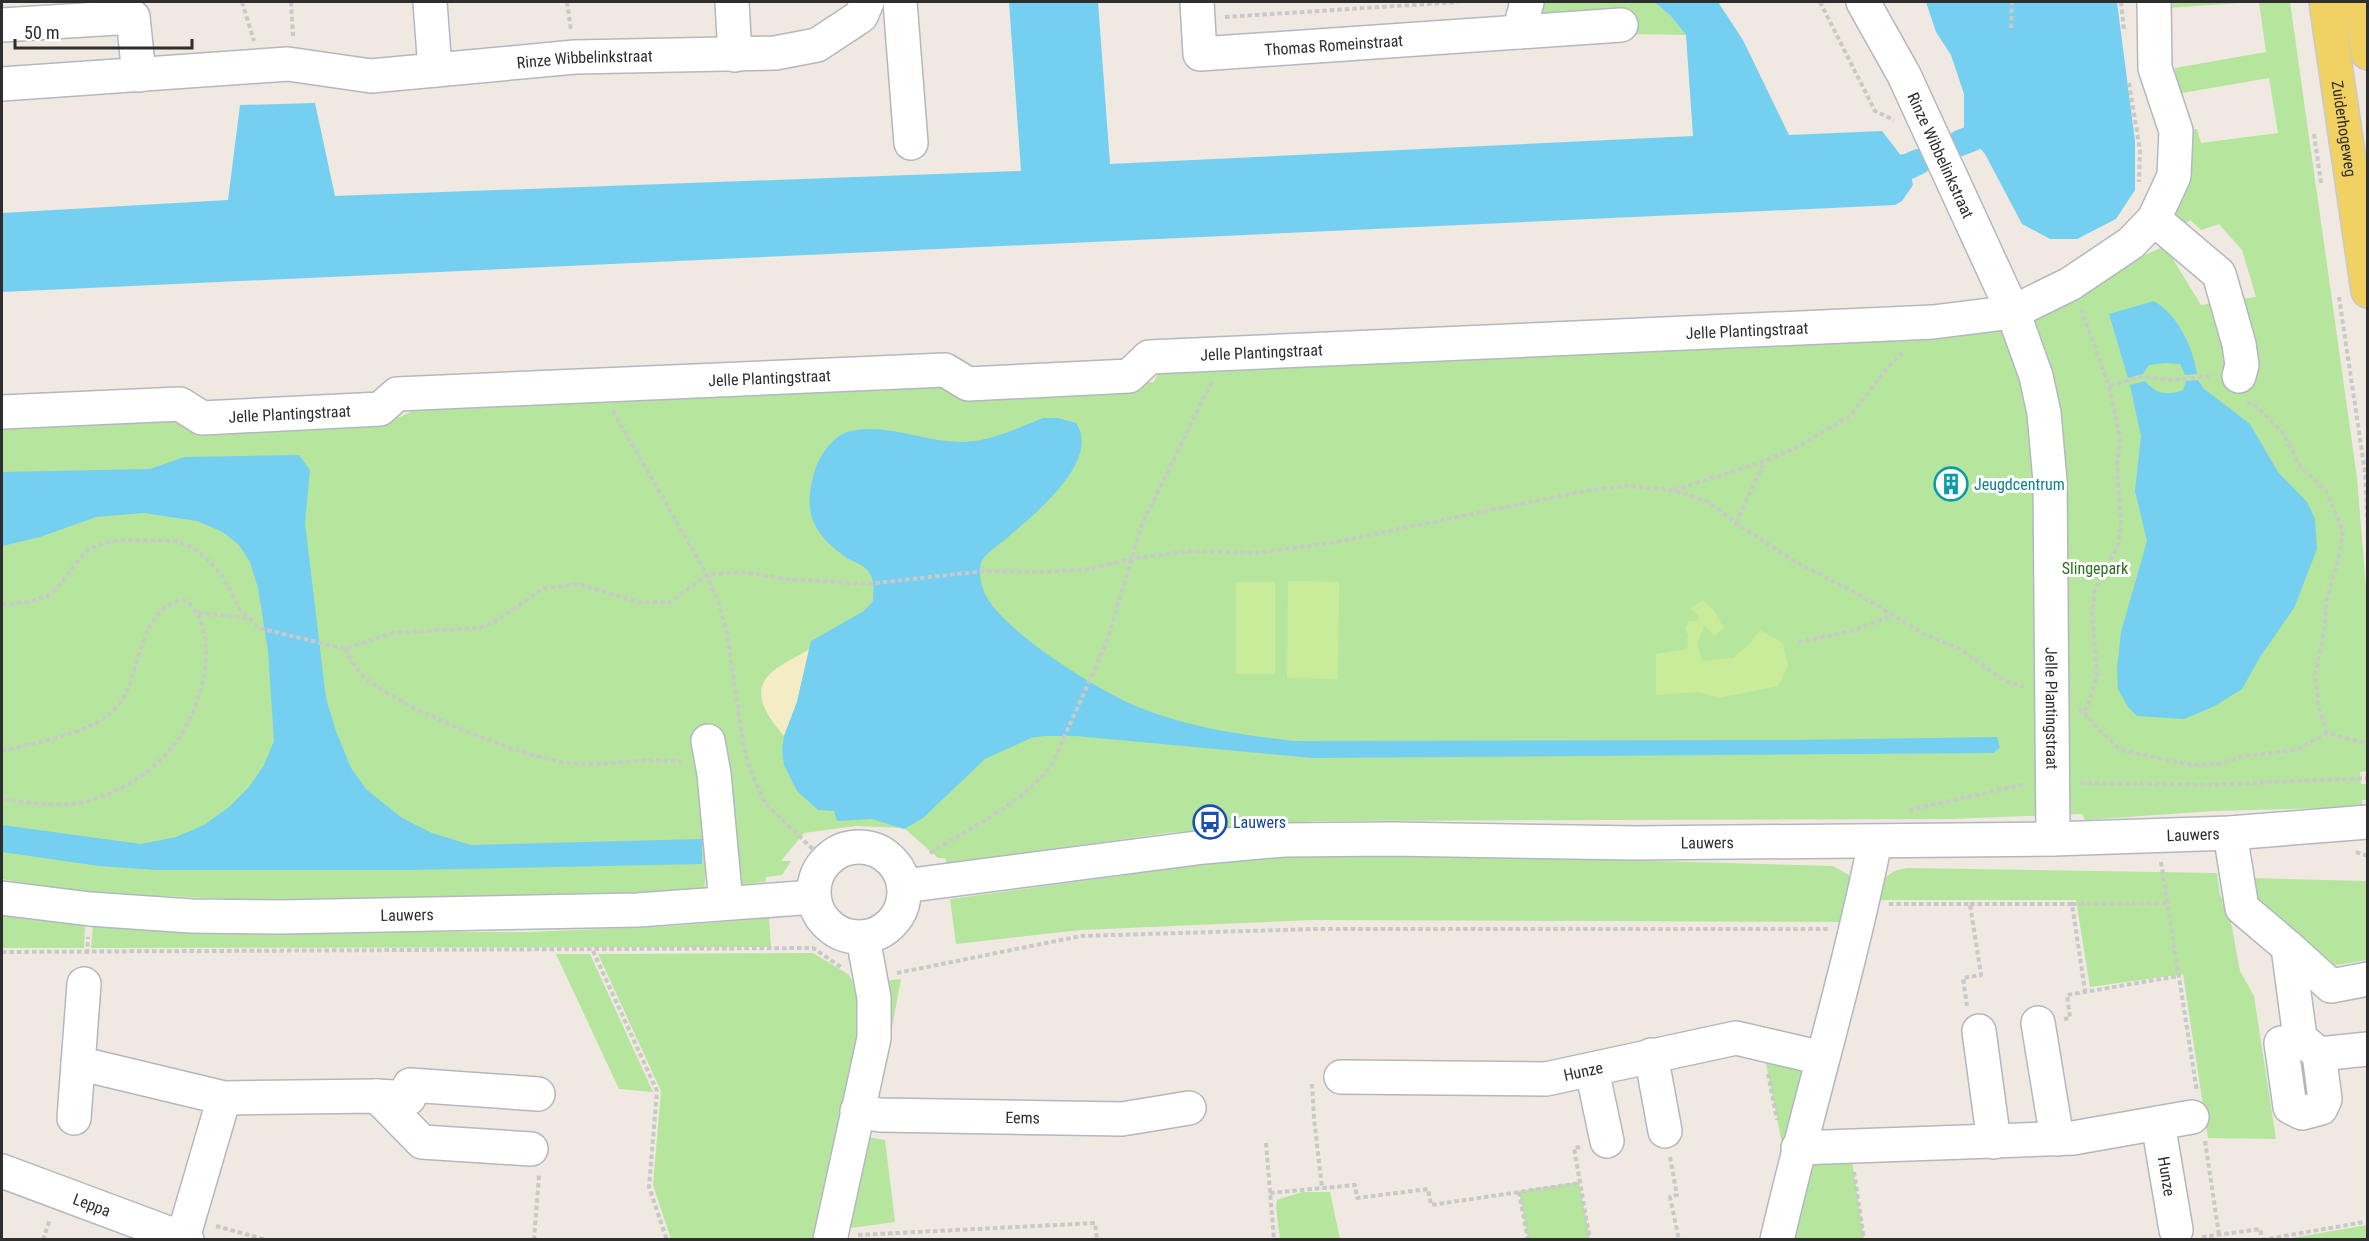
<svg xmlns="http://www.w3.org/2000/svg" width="2369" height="1241" viewBox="0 0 2369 1241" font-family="'Roboto Condensed',sans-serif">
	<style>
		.green { fill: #b6e59e }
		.sand { fill: #f3ecc5 }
		.pitch { fill: #c9ec9a }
		.water { fill: #75cff0 }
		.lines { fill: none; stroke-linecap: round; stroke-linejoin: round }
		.canal { stroke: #75cff0; stroke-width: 26 }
		.minor-casing { stroke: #b4b7c1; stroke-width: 36 }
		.major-casing { stroke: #c9c9c9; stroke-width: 36 }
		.path { stroke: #c9c9c9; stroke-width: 4; stroke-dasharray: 4.5 3; stroke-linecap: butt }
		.minor { stroke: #fff; stroke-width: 33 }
		.major { stroke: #f2d163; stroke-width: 33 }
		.labels { text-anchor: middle; stroke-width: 6; stroke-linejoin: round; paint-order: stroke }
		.street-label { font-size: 16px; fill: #2e2e2e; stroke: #fff }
		.culture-label { font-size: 16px; fill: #0d838f; stroke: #fff; text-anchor: start }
		.park-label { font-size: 16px; fill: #2c6e1b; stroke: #fff }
		.transit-label { font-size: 16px; fill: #164399; stroke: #fff; text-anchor: start }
	</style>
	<rect width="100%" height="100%" fill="#efe9e1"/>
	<!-- green -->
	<g class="green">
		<polygon points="1541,2 1654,2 1670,15 1686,35 1631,34 1544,17"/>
		<polygon points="2167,2 2255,2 2167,8"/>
		<polygon points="2259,2 2290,2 2357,478 2368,611 2368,771 2360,772 2361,784 2367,784 2368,800 2362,800 2363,807 2213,811 2085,820 2082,814 1949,819 1316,821 1167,833 947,864 945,858 938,858 904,828 856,826 804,833 781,861 791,861 782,875 766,877 765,882 733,885 729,873 705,874 705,888 579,896 370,899 227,899 165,896 110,899 2,879 2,423 174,412 319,422 400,417 425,405 946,386 948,391 1154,382 1159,370 1212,365 1209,372 1221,372 1227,362 2034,329 2030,314 2138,258 2165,246 2201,305 2256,297 2242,250 2219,224 2201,230 2190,220 2180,229 2167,216 2181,131 2197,129 2201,143 2278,133 2269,78 2176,94 2175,68 2266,52"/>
		<polygon points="1334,852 1833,866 1849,875 1855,893 1848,922 1313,920 1081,930 956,944 950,899 1243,859"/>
		<path d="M1907 868 2217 873 2220 895 2229 912 2240 971 2254 996 2276 1139 2208 1138 2183 974 2090 987 2076 900H1876C1881 881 1886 871 1907 868Z"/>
		<polygon points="2249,878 2367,881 2367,960 2331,966 2250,901"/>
		<polygon points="2,914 85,925 84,948 2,948"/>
		<polygon points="769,918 771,947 91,948 93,926 191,932 526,932 672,926"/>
		<polygon points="813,953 848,974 855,985 863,1013 818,1239 671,1239 653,1185 661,1091 598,954"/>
		<polygon points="556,954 590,954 653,1092 619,1089"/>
		<polygon points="901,979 882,1082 875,1080 883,981"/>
		<polygon points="1762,1044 1822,1058 1799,1148 1850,1147 1864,1239 1780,1239 1790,1183"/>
		<polygon points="862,1136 885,1140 895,1222 851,1228 842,1226"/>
		<polygon points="1579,1182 1590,1239 1528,1239 1519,1191"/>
		<polygon points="1302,1192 1330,1192 1340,1239 1280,1239 1276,1207 1277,1200"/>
		<polygon points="2367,1225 2367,1239 2286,1239"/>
	</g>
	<!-- sand -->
	<path class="sand" d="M809 649 797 702 784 736C767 716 746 689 777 668 787 661 799 656 809 649Z"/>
	<!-- pitch -->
	<g class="pitch">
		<polygon points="1288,581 1339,582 1338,679 1287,678"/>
		<rect x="1236" y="582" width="39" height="92"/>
		<polygon points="1703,600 1715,612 1724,628 1714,636 1705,625 1697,643 1702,661 1733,658 1750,643 1760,630 1783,643 1788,666 1778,686 1719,698 1699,692 1656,695 1656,654 1687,649 1688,635 1685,629 1689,621 1696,621 1700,617 1690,608"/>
	</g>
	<!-- water -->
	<g class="water">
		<path d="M1009 2H1098L1110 164 1693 136 1686 35 1670 15 1654 2H1718L1743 40 1789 135 1882 131C1895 148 1910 164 1913 185L1902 201 1895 205 2 292V213L228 200 240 105 315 103 335 196 1021 171Z"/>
		<polygon points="1926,2 2117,2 2135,141 2135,190 2116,219 2077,239 2050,239 2022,224 1985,154 1964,130 1964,94 1951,55 1936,32"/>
		<path d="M2154 301C2179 316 2193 348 2197 374L2185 375 2180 364 2165 363 2149 365 2143 374 2128 378 2109 314Z"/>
		<path d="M2198 380 2203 388 2250 424 2278 472 2307 502 2315 519 2317 549 2294 608 2260 657 2242 689 2213 707 2184 719 2137 716 2128 707 2118 689 2117 669 2121 632 2147 541 2135 491 2141 436 2130 385 2145 381C2156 394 2167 396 2183 390L2186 381Z"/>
		<path d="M1043 418H1058L1076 423C1102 461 1032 516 1007 538 999 545 984 554 981 563 978 577 982 591 990 602 1013 636 1088 683 1125 701 1141 709 1160 715 1176 720 1214 731 1254 736 1293 741L1795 740 1997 737 2000 748 1993 753 1312 758 1076 736H1044L1031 738 985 759 923 818 904 829 872 819 837 821 834 811 818 810 797 791 784 765 782 750 784 736 797 702 811 641 864 611 873 601C873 592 875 581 870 574 865 564 852 562 844 556 810 531 803 509 815 470 820 455 834 434 851 431 892 422 933 447 974 441 997 438 1021 427 1043 418Z"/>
		<polygon points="299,455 310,470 305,523 326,698 336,731 351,768 367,790 402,818 432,833 471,845 702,839 702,864 411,870 157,870 99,866 2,852 2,825 141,844 176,837 204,825 229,807 249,787 264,765 274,741 268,651 258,588 250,562 239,545 223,532 197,521 144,513 96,517 40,537 2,546 2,472 150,469 184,457"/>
	</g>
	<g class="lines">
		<!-- canal -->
		<g class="canal">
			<polyline points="1960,143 1973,138"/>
			<polyline points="1875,170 1907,167 1918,162"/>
		</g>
		<!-- minor casing -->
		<g class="minor-casing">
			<g id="minor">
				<polyline points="430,2 435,70"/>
				<polyline points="732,2 735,55"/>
				<polyline points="900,2 911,143"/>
				<path id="s1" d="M1197 2 1200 54 1621 25"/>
				<path id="s2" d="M1863 2 1904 75 2013 312 2036 376 2044 413 2050 481 2053 839"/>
				<polyline points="2,25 133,17 139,75"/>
				<polyline points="1519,32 1527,2"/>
				<path id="s3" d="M2 84 288 64 371 76 575 57 775 53 817 45 861 16 867 2"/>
				<polyline points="2154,219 2219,274 2239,344 2242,365 2239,376"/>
				<path id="s4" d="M2 412 180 404 202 418 380 409 397 394 945 370 968 384 1129 376 1149 357 1933 322 2013 312 2070 284 2131 243 2154 219 2174 176 2176 131 2155 68 2154 2"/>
				<polyline points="708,741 714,774 726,903"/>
				<polyline points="2230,833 2242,908 2288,947 2331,986 2368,979"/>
				<circle cx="859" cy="892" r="45"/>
				<path id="s5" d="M904 886 1204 847 1284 840 1392 839 1636 843 2053 839 2230 833 2368 822"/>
				<path id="s6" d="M2 898 90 909 191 916 281 917 638 910 814 897"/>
				<polyline points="2288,947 2300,1038 2319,1054 2368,1049"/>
				<polyline points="2038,1023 2057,1139"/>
				<polyline points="1979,1031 1994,1142"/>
				<polyline points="2281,1043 2290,1107 2302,1113 2321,1108 2325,1099 2319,1054"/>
				<polyline points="1651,1055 1665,1131"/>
				<polyline points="78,1063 224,1098 377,1096 409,1098 410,1085 538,1094"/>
				<polyline points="1592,1070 1607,1141"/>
				<path id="s7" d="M1341 1077 1546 1079 1736 1038 1822 1058"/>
				<polyline points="377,1096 422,1142 531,1149"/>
				<path id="s8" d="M857 1111 880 1115 1122 1119 1189 1108"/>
				<polyline points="74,1118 84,984"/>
				<path id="s9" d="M2158 1123 2176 1230"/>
				<polyline points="1798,1148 2073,1138 2192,1117"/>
				<path id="s10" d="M2 1171 187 1240"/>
				<polyline points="183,1238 224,1098"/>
				<polyline points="830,1240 874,1038 874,998 863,938"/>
				<path d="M1777 1240C1808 1106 1848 976 1875 842"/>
			</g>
		</g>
		<!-- major casing -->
		<g class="major-casing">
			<g id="major">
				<path id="s11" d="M2326 2 2368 291"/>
				<polyline points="2359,2 2368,53"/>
			</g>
		</g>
		<!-- path -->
		<g class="path">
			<polyline points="242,2 254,41"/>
			<polyline points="291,2 293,36"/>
			<polyline points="567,2 571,30"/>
			<polyline points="1820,2 1875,111 1894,120"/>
			<polyline points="2121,2 2124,31"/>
			<polyline points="1225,17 1458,2"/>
			<polyline points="2011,28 2012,2"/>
			<polyline points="2129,83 2140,150 2139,182"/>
			<polyline points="2314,134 2321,183"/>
			<polyline points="2339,297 2365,472 2368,531"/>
			<polyline points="2081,309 2109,386 2143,376 2171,380 2213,376"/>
			<polyline points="2247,402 2256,406 2283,433 2300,466 2326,491 2343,531 2340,552 2326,602 2325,626 2315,675 2319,709 2327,733"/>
			<polyline points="613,411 707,575 719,604 727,634 743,743 749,767 765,803 827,863"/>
			<polyline points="1674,490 1765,461 1797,447 1851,415 1887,368 1902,353"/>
			<polyline points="1736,523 1764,462"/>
			<polyline points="2,605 32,601 47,596 56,589 86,551 98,545 118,540 176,541 192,547 206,558 222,575 240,609 259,628 345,649 392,633 478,628 495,622 542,589 578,584 638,602 671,602 707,575 742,572 787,579 867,584 985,571 1042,572 1090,569 1130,559 1189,551 1256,553 1331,543 1584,491 1629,486 1673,490 1709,502 1736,523 1792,560 1860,595 1924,634 1960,649 2005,681 2024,687"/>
			<polyline points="198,613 247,618"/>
			<polyline points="1798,642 1851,631 1892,616"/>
			<path d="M345 649C350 657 354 666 360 673 390 705 525 759 570 763 608 767 647 756 685 762"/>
			<polyline points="2078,709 2084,712 2096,727 2121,750 2191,765 2219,764 2243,756 2297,750 2327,733 2368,744"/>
			<polyline points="2084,711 2089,703 2097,675 2092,613 2095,590 2118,545 2121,525 2117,466 2120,438 2109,386"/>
			<path d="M2 751C36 742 88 735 114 710 143 681 134 609 183 600 191 603 196 611 200 620 216 657 199 709 177 741 159 766 130 786 101 797 68 810 35 803 2 799"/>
			<polyline points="2080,783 2211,785 2368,778"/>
			<polyline points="1909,810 2025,784"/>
			<polyline points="2356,852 2368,856"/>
			<path d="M930 853C970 828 1024 803 1052 764L1106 644 1142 524 1212 381"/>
			<polyline points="2161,862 2197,1092"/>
			<polyline points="1889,904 1970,904 1981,975 1963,978 1967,1006"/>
			<polyline points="1970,904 2072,904 2085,991"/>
			<polyline points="2072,904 2167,903"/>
			<polyline points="593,951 657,1091 649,1187 667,1240"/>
			<polyline points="2,952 813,948 841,967"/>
			<polyline points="87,954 88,937"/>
			<polyline points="897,973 1081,936 1314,929 1828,929"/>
			<polyline points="2064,1019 2070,1018 2067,995 2179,976"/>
			<polyline points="1768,1074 1777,1120"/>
			<polyline points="1312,1084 1314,1118 1322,1188"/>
			<polyline points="2205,1141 2219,1235"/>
			<polyline points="1266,1143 1274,1240"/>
			<polyline points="1580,1147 1574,1148 1590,1240"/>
			<polyline points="1670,1157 1677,1195 1670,1197 1679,1240"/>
			<polyline points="1854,1172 1864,1240"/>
			<polyline points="1519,1192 1528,1240"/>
			<polyline points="1270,1193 1355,1185 1357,1198 1428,1189 1431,1205 1580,1183"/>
			<polyline points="216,1226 267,1240"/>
			<polyline points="858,1235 1095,1223 1097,1240"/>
			<polyline points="2202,1237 2260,1229 2262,1238"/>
			<polyline points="43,1240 50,1219"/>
			<polyline points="534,1240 539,1175"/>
			<polyline points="2262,1240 2364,1222"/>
		</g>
		<!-- minor -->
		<use href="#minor" class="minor"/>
		<!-- major -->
		<use href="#major" class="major"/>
	</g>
	<!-- icons -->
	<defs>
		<g id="building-ring" transform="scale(1.725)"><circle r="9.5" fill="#fff" stroke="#0f9aa8" stroke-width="1.5"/><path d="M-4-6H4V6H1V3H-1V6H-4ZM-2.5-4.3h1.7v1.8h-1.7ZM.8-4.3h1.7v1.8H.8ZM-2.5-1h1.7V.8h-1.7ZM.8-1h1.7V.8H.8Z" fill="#0f9aa8"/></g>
		<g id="bus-ring" transform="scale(1.725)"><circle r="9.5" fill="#fff" stroke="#1a4fb4" stroke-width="1.5"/><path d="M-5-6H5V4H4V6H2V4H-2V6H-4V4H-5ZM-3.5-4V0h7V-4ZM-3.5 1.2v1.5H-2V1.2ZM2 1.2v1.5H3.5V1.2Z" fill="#1a4fb4"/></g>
	</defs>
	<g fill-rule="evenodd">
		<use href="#building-ring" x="1951" y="484"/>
		<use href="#bus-ring" x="1210" y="822"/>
	</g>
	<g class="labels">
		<!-- street labels -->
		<g class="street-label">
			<text dy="6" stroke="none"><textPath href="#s1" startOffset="186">Thomas Romeinstraat</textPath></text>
			<text dy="6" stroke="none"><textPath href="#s3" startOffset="585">Rinze Wibbelinkstraat</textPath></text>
			<text dy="6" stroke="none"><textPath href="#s11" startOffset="128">Zuiderhogeweg</textPath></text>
			<text dy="6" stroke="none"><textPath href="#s2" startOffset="172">Rinze Wibbelinkstraat</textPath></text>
			<text dy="6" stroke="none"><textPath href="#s4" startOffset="1768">Jelle Plantingstraat</textPath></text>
			<text dy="6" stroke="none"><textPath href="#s4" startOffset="1282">Jelle Plantingstraat</textPath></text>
			<text dy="6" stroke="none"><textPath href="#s4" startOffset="778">Jelle Plantingstraat</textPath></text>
			<text dy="6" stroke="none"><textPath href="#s4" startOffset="292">Jelle Plantingstraat</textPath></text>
			<text dy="6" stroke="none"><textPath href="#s2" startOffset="746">Jelle Plantingstraat</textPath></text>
			<text dy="6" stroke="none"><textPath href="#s5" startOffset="1292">Lauwers</textPath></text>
			<text dy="6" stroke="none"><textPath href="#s5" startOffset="806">Lauwers</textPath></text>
			<text dy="6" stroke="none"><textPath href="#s6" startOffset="406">Lauwers</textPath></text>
			<text dy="6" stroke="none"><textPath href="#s7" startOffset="243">Hunze</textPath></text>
			<text dy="6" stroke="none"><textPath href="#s8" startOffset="166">Eems</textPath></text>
			<text dy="6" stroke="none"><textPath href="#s9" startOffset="54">Hunze</textPath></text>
			<text dy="6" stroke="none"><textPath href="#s10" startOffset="96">Leppa</textPath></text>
		</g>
		<!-- culture labels -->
		<g class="culture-label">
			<text x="1974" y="490">Jeugdcentrum</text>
		</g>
		<!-- park labels -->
		<g class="park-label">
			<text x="2095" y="574">Slingepark</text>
		</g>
		<!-- transit labels -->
		<g class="transit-label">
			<text x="1233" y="828">Lauwers</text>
		</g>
	</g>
	<!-- border -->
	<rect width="2369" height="1241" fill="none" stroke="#2e2e2e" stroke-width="6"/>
	<!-- scale -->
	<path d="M15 39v9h177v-9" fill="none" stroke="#2e2e2e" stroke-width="3"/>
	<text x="24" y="39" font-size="18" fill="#2e2e2e" stroke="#ffffff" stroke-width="4.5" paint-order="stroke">50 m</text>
</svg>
